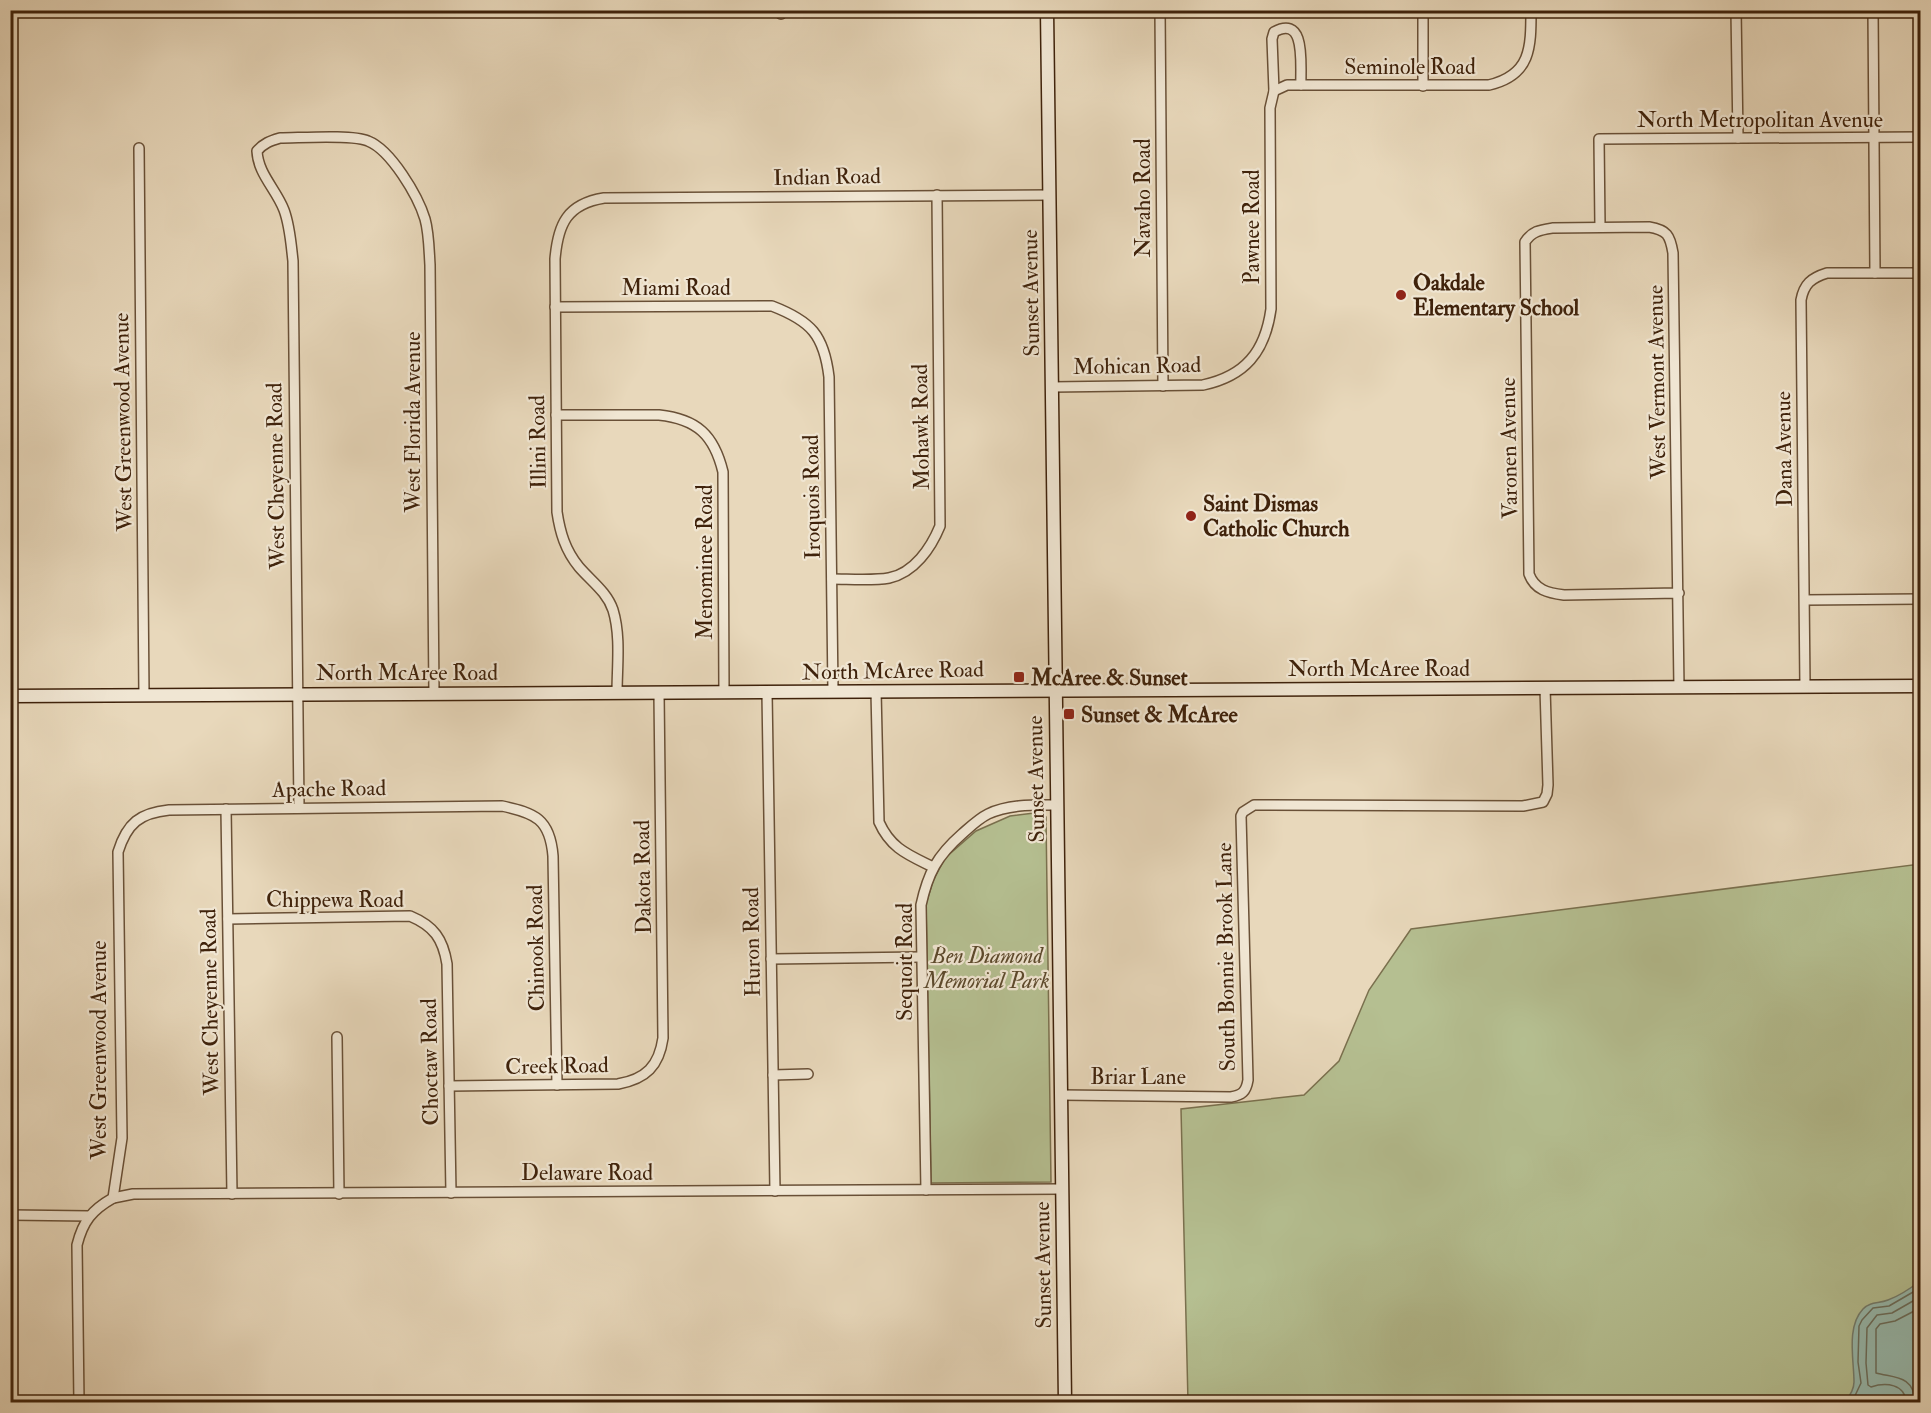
<svg xmlns="http://www.w3.org/2000/svg" width="1931" height="1413" viewBox="0 0 1931 1413" font-family="'IM FELL Double Pica',serif">
	<style>
		.green { fill: #b5bf91; stroke: #7a704e; stroke-width: 1.5 }
		.water { fill: #97baae; stroke: #747d6d; stroke-width: 1.5 }
		.lines { fill: none; stroke-linecap: round; stroke-linejoin: round }
		.shore { stroke: #6b6e5c; stroke-width: 1.5 }
		.street-casing { stroke: #695037; stroke-width: 12 }
		.secondary-casing { stroke: #3f220b; stroke-width: 15 }
		.street { stroke: #f0e6d3; stroke-width: 9 }
		.secondary { stroke: #f0e6d3; stroke-width: 12 }
		.poi-dot { fill: #8f2418; stroke: #f0e6d3; stroke-width: 2 }
		.labels { text-anchor: middle; stroke-width: 4.5; stroke-linejoin: round; paint-order: stroke }
		.street-label { font-size: 22px; fill: #3f220b; stroke: #f0e6d3 }
		.poi-label { font-size: 22px; font-weight: bold; fill: #3f220b; stroke: #f0e6d3; text-anchor: start }
		.park-label { font-size: 22px; font-style: italic; fill: #5c492c; stroke: #f0e6d3 }
	</style>
	<rect width="100%" height="100%" fill="#e8d8bb"/>
	<filter id="stains"><feTurbulence type="fractalNoise" baseFrequency=".00333" numOctaves="4"/><feColorMatrix values="0 0 0 0 .2 0 0 0 0 .09 0 0 0 0 .02 0 0 0 .5 -.17"/></filter>
	<radialGradient id="worn" r=".72"><stop offset=".6" stop-color="#630" stop-opacity="0"/><stop offset="1" stop-color="#630" stop-opacity=".3"/></radialGradient>
	<!-- green -->
	<g class="green">
		<polygon points="1034,813 1046,817 1051,1182 931,1183 926,904 933,881 945,858 976,831 1010,816"/>
		<polygon points="1920,864 1920,1402 1188,1402 1181,1109 1304,1095 1339,1061 1369,990 1411,929"/>
	</g>
	<!-- water -->
	<path class="water" d="M1920 1281V1402H1898L1885 1397 1867 1402H1845C1849 1397 1854 1389 1854 1382 1854 1360 1846 1327 1863 1309 1871 1301 1878 1304 1888 1300 1899 1296 1911 1288 1920 1281Z"/>
	<g class="lines">
		<!-- shore -->
		<g class="shore">
			<polyline points="1852,1402 1861,1383 1858,1362 1859,1326 1862,1320 1873,1308 1889,1306 1920,1288"/>
			<path d="M1906 1402C1905 1384 1886 1382 1871 1387L1868 1385 1866 1363 1867 1328 1877 1315 1892 1313 1920 1297"/>
			<path d="M1915 1402C1914 1375 1894 1378 1876 1373V1329L1880 1324 1895 1321 1920 1308"/>
		</g>
		<!-- street casing -->
		<g class="street-casing">
			<g id="street">
				<polyline points="781,10 781,14"/>
				<polyline points="1160,10 1163,386"/>
				<polyline points="1423,10 1423,86"/>
				<polyline points="1736,10 1738,138"/>
				<polyline points="1873,10 1875,273"/>
				<path d="M1274 91 1287 85H1489C1531 75 1531 48 1531 10"/>
				<polyline points="139,148 144,695"/>
				<polyline points="1600,227 1599,139 1920,137"/>
				<path d="M555 307 772 306C811 321 824 335 829 377L833 691"/>
				<path d="M1052 387 1203 385C1245 376 1265 352 1271 309L1270 108 1274 91 1272 39 1274 32C1307 14 1300 66 1301 85"/>
				<path d="M556 415H659C697 419 714 435 723 472L724 692"/>
				<path d="M832 579C848 579 873 581 889 578 914 573 931 548 940 526L937 195"/>
				<path d="M1679 593 1564 595C1548 593 1535 590 1529 574L1525 242C1532 231 1540 230 1553 228L1649 227C1667 230 1670 235 1673 253L1679 688"/>
				<polyline points="1805,600 1920,599"/>
				<path d="M1805 686 1801 300C1804 284 1811 278 1827 273H1920"/>
				<path d="M876 691 879 822C891 849 909 855 933 867"/>
				<path d="M617 693C617 667 621 636 613 610 607 592 591 581 579 567 565 550 560 532 557 512L555 259C558 224 567 204 604 198L1050 195"/>
				<polyline points="767,693 775,1191"/>
				<path d="M299 808 293 261C291 244 290 226 284 210 276 189 258 174 257 151 264 143 270 141 280 138 300 138 352 134 368 141 391 150 418 196 425 219 429 233 429 250 430 265L434 693"/>
				<polyline points="226,809 232,1194"/>
				<path d="M228 919 410 916C434 926 443 939 447 964L451 1193"/>
				<polyline points="771,959 921,957"/>
				<polyline points="337,1037 339,1194"/>
				<polyline points="773,1075 808,1074"/>
				<path d="M449 1086 618 1084C646 1079 659 1066 663 1038L659 694"/>
				<path d="M1061 1095 1231 1097C1242 1095 1246 1092 1248 1080L1241 816 1243 812 1254 805 1523 806 1543 802 1547 794 1548 785 1545 688"/>
				<path d="M926 1190 921 905C928 873 937 856 962 834 970 827 978 819 988 814 1009 804 1034 805 1056 805"/>
				<polyline points="113,1198 133,1194 1062,1189"/>
				<polyline points="10,1215 89,1216"/>
				<path d="M79 1402 77 1245C83 1221 92 1210 113 1198L122 1138 118 852C127 823 140 813 169 810L502 806C535 813 550 819 553 856L557 1085"/>
			</g>
		</g>
		<!-- secondary casing -->
		<g class="secondary-casing">
			<g id="secondary">
				<polyline points="1047,10 1065,1402"/>
				<polyline points="10,696 1920,686"/>
			</g>
		</g>
		<!-- street -->
		<use href="#street" class="street"/>
		<!-- secondary -->
		<use href="#secondary" class="secondary"/>
	</g>
	<!-- markers -->
	<g class="poi-dot">
		<circle cx="1401" cy="295" r="6"/>
		<circle cx="1191" cy="516" r="6"/>
		<rect x="1013" y="671" width="12" height="12" rx="3"/>
		<rect x="1063" y="708" width="12" height="12" rx="3"/>
	</g>
	<g class="labels">
		<!-- street labels -->
		<g class="street-label">
			<text x="1410" y="74">Seminole Road</text>
			<text x="1760" y="127">North Metropolitan Avenue</text>
			<text transform="translate(827 176) rotate(-1)" y="8">Indian Road</text>
			<text transform="translate(1142 198) rotate(-90)" y="8">Navaho Road</text>
			<text transform="translate(1251 227) rotate(-90)" y="8">Pawnee Road</text>
			<text x="676" y="295">Miami Road</text>
			<text transform="translate(1030 293) rotate(-91)" y="8">Sunset Avenue</text>
			<text transform="translate(1137 365) rotate(-1)" y="8">Mohican Road</text>
			<text transform="translate(1656 382) rotate(-91)" y="8">West Vermont Avenue</text>
			<text transform="translate(122 422) rotate(-91)" y="8">West Greenwood Avenue</text>
			<text transform="translate(412 422) rotate(-90)" y="8">West Florida Avenue</text>
			<text transform="translate(920 427) rotate(-91)" y="8">Mohawk Road</text>
			<text transform="translate(537 442) rotate(-91)" y="8">Illini Road</text>
			<text transform="translate(1508 448) rotate(-91)" y="8">Varonen Avenue</text>
			<text transform="translate(1783 449) rotate(-91)" y="8">Dana Avenue</text>
			<text transform="translate(275 476) rotate(-91)" y="8">West Cheyenne Road</text>
			<text transform="translate(811 497) rotate(-91)" y="8">Iroquois Road</text>
			<text transform="translate(704 562) rotate(-90)" y="8">Menominee Road</text>
			<text x="1379" y="676">North McAree Road</text>
			<text transform="translate(893 670) rotate(-1)" y="8">North McAree Road</text>
			<text x="407" y="680">North McAree Road</text>
			<text transform="translate(1035 779) rotate(-91)" y="8">Sunset Avenue</text>
			<text transform="translate(329 788) rotate(-1)" y="8">Apache Road</text>
			<text transform="translate(642 877) rotate(-91)" y="8">Dakota Road</text>
			<text x="335" y="907">Chippewa Road</text>
			<text transform="translate(751 942) rotate(-91)" y="8">Huron Road</text>
			<text transform="translate(535 948) rotate(-91)" y="8">Chinook Road</text>
			<text transform="translate(1225 957) rotate(-91)" y="8">South Bonnie Brook Lane</text>
			<text transform="translate(904 962) rotate(-90)" y="8">Sequoit Road</text>
			<text transform="translate(209 1002) rotate(-91)" y="8">West Cheyenne Road</text>
			<text transform="translate(98 1050) rotate(-90)" y="8">West Greenwood Avenue</text>
			<text transform="translate(429 1062) rotate(-91)" y="8">Choctaw Road</text>
			<text transform="translate(557 1065) rotate(-1)" y="8">Creek Road</text>
			<text x="1138" y="1084">Briar Lane</text>
			<text x="587" y="1180">Delaware Road</text>
			<text transform="translate(1042 1265) rotate(-91)" y="8">Sunset Avenue</text>
		</g>
		<!-- poi labels -->
		<g class="poi-label">
			<text x="1413" y="290">Oakdale<tspan x="1413" dy="25">Elementary School</tspan></text>
			<text x="1203" y="511">Saint Dismas<tspan x="1203" dy="25">Catholic Church</tspan></text>
			<text x="1031" y="685">McAree &amp; Sunset</text>
			<text x="1081" y="722">Sunset &amp; McAree</text>
		</g>
		<!-- park labels -->
		<g class="park-label">
			<text x="987" y="963">Ben Diamond<tspan x="987" dy="25">Memorial Park</tspan></text>
		</g>
	</g>
	<!-- margin -->
	<rect width="1931" height="1413" fill="none" stroke="#e8d8bb" stroke-width="36"/>
	<rect x="12" y="12" width="1907" height="1389" fill="none" stroke="#3f220b" stroke-width="3"/>
	<rect x="18" y="18" width="1895" height="1377" fill="none" stroke="#3f220b" stroke-width="1.5"/>
	<rect width="100%" height="100%" filter="url(#stains)"/>
	<rect width="100%" height="100%" fill="url(#worn)"/>
</svg>
